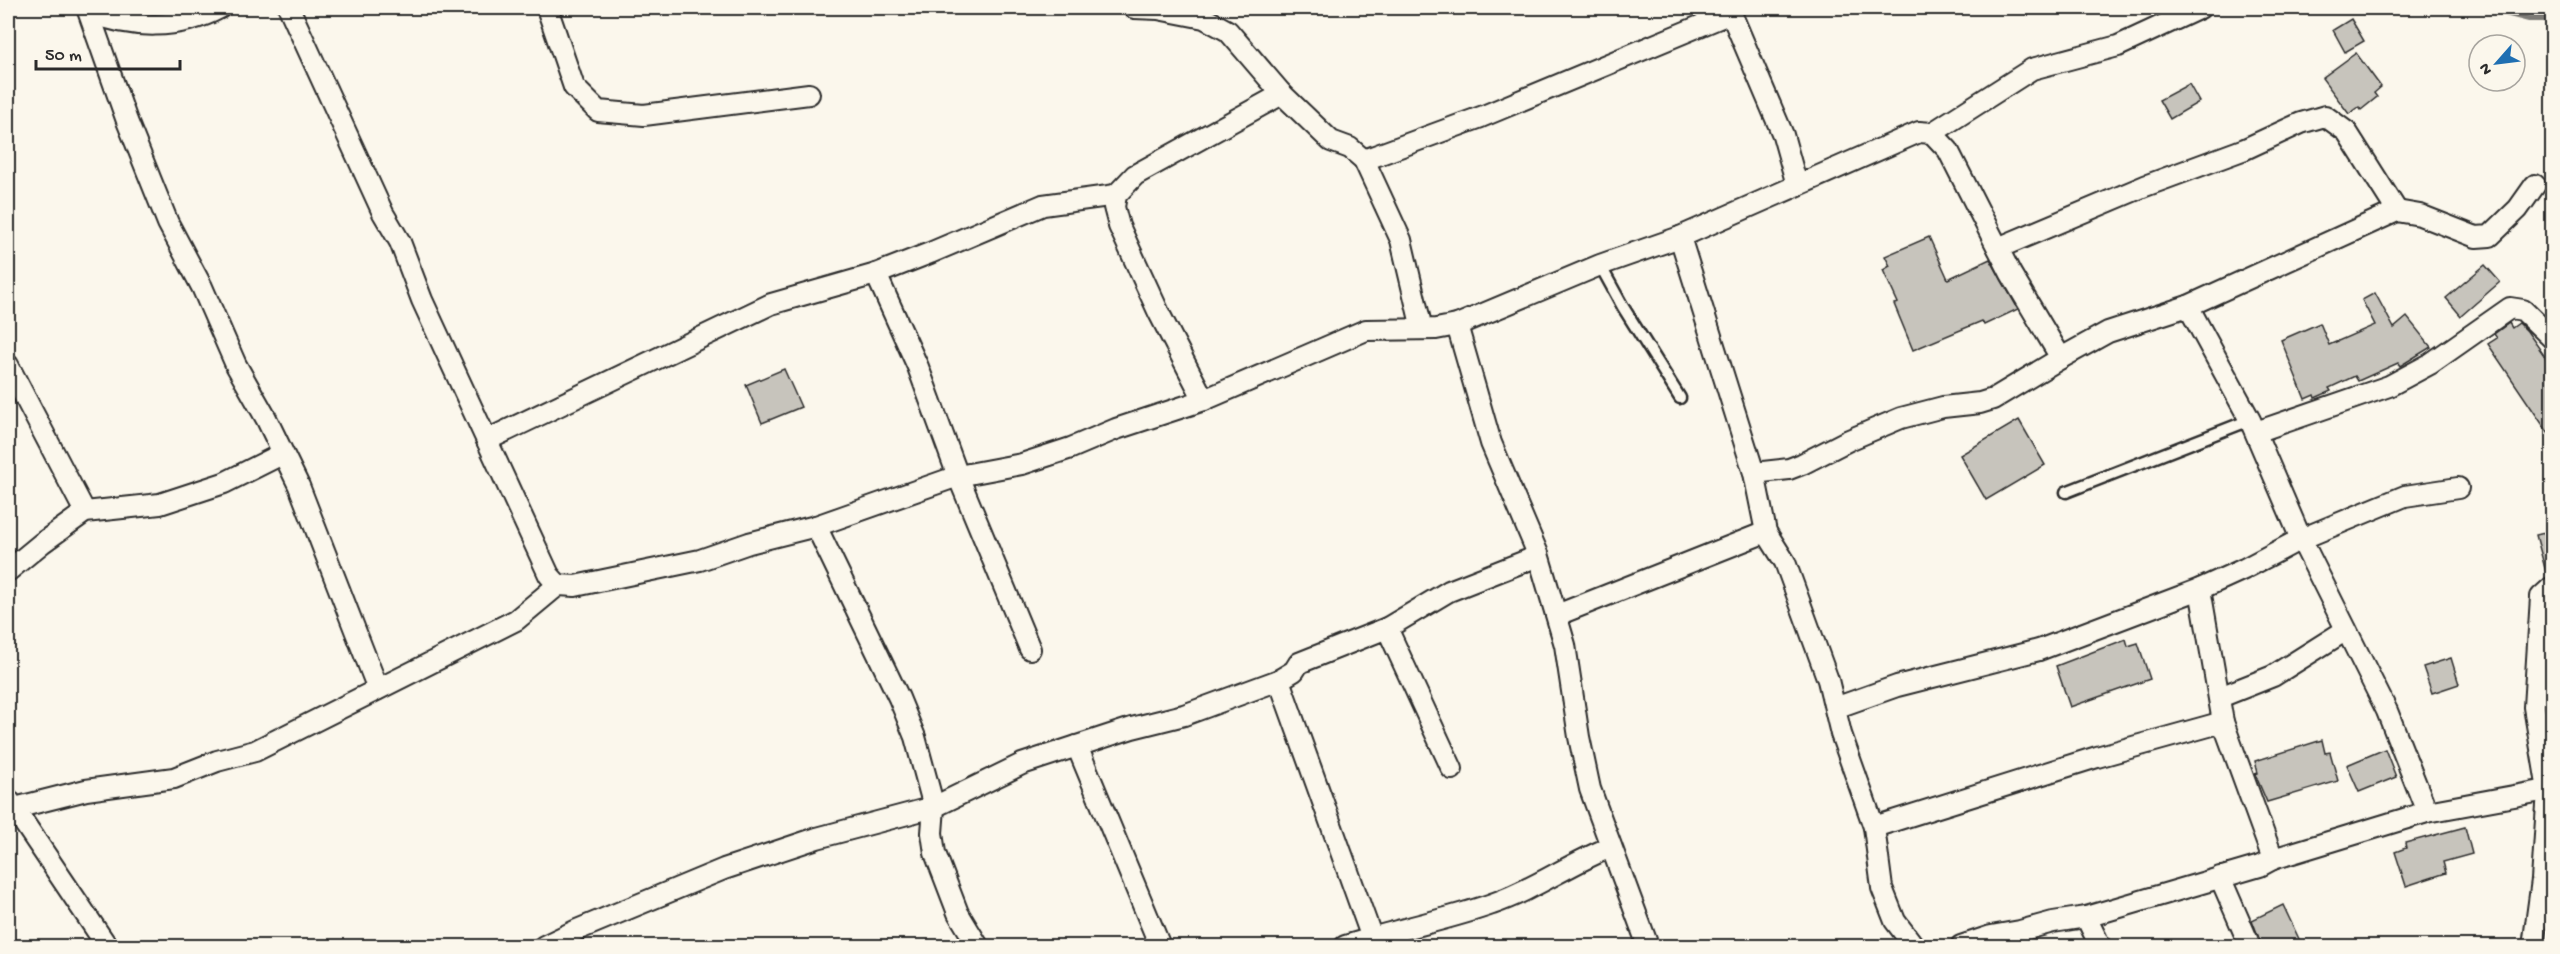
<svg xmlns="http://www.w3.org/2000/svg" width="2560" height="954" viewBox="0 0 2560 954" font-family="'Gochi Hand',sans-serif">
	<style>
		.lines { fill: none; stroke-linecap: round; stroke-linejoin: round }
		.stream { stroke: #7b7a75; stroke-width: 6 }
		.building { fill: #c7c4bc; stroke: #2b2b2b; stroke-width: 1.5 }
		.service-casing { stroke: #2b2b2b; stroke-width: 15 }
		.minor-casing { stroke: #2b2b2b; stroke-width: 24 }
		.service { stroke: #fbf7ec; stroke-width: 10 }
		.minor { stroke: #fbf7ec; stroke-width: 20 }
	</style>
	<rect width="100%" height="100%" fill="#fbf7ec"/>
	<filter id="ink" filterUnits="userSpaceOnUse"><feTurbulence type="fractalNoise" baseFrequency=".0167" numOctaves="2"/><feDisplacementMap in="SourceGraphic" scale="12" xChannelSelector="R" yChannelSelector="G"/><feConvolveMatrix kernelMatrix="1 2 1 2 8 2 1 2 1" color-interpolation-filters="sRGB"/></filter>
	<g filter="url(#ink)">
		<g class="lines">
			<!-- stream -->
			<polyline class="stream" points="2486,8 2529,19 2552,19"/>
		</g>
		<!-- building -->
		<g class="building">
			<polygon points="2351,19 2364,41 2345,52 2333,30"/>
			<polygon points="2356,53 2381,87 2374,93 2377,97 2361,110 2359,107 2349,114 2322,78"/>
			<polygon points="2189,84 2199,102 2170,119 2159,100"/>
			<polygon points="1929,237 1948,279 1990,259 2018,309 1984,325 1982,321 1913,350 1894,304 1898,303 1883,270 1890,266 1885,256"/>
			<polygon points="2485,265 2500,282 2461,316 2446,298"/>
			<polygon points="2375,293 2394,328 2407,317 2431,347 2400,366 2398,363 2358,381 2355,376 2329,388 2331,391 2315,398 2314,395 2305,399 2281,340 2320,323 2329,345 2375,325 2362,300"/>
			<polygon points="2509,323 2512,328 2519,323 2527,331 2553,368 2553,440 2488,344 2497,338 2494,334"/>
			<polygon points="784,369 801,407 762,423 746,385"/>
			<polygon points="2019,420 2045,465 1986,500 1960,455"/>
			<polygon points="2553,531 2553,575 2547,576 2536,535"/>
			<polygon points="2126,639 2128,646 2138,643 2150,679 2070,707 2056,666"/>
			<polygon points="2451,658 2459,684 2432,693 2423,667"/>
			<polygon points="2322,740 2325,753 2330,752 2338,781 2267,802 2255,774 2258,773 2255,761"/>
			<polygon points="2385,749 2396,777 2359,792 2347,765"/>
			<polygon points="2465,827 2472,854 2443,862 2446,873 2406,886 2395,852 2406,848 2405,843"/>
			<polygon points="2283,905 2300,941 2287,946 2262,946 2252,920"/>
		</g>
		<g class="lines">
			<!-- service casing -->
			<g class="service-casing">
				<g id="service">
					<polyline points="1600,265 1623,307 1680,398"/>
					<polyline points="2066,492 2250,420"/>
				</g>
			</g>
			<!-- minor casing -->
			<g class="minor-casing">
				<g id="minor">
					<polyline points="87,8 127,121 168,223 202,287 236,365 266,418 299,486 378,689"/>
					<polyline points="289,8 383,213 400,242 422,300 549,575 558,585 575,586 700,560 749,543 816,526 899,698 915,737 934,807 932,833 935,853 958,913 978,946"/>
					<polyline points="547,8 574,87 598,111 644,115 809,94"/>
					<polyline points="1134,8 1158,9 1204,18 1228,31 1282,94 1331,141 1350,148 1364,160 1401,240 1422,329"/>
					<path d="M89 12C132 29 179 30 220 8"/>
					<polyline points="1932,133 2032,69 2118,46 2200,8"/>
					<polyline points="1364,160 1481,117 1731,13 1783,135 1797,185"/>
					<polyline points="1680,237 1754,473 1766,532 1785,562 1828,680 1841,734 1874,827 1882,888 1895,921 1914,946"/>
					<polyline points="1998,248 2145,186 2245,149 2301,123 2325,116 2347,132 2397,211"/>
					<polyline points="8,365 85,512"/>
					<polyline points="1204,400 1159,313 1119,226 1114,207 1116,195 1135,175 1282,94"/>
					<polyline points="2256,432 2389,386 2430,364 2510,308 2523,310 2552,338"/>
					<polyline points="487,440 771,304 876,274"/>
					<polyline points="1754,473 1789,469 1802,464 1849,440 1901,418 1943,407 1980,403 1993,399 2061,358"/>
					<polyline points="816,526 958,476 1022,464 1071,448 1116,429 1204,400 1366,330 1436,329 1457,325 1600,265 1680,237 1919,132 1932,133 1948,150 2011,274 2061,358 2108,332 2188,306 2397,211 2420,215 2476,237 2490,236 2518,209 2535,185"/>
					<polyline points="1538,554 1565,645 1579,737 1590,789 1648,946"/>
					<polyline points="8,571 42,543 85,512 160,504 224,483 282,454"/>
					<polyline points="1557,615 1766,532"/>
					<polyline points="1387,628 1452,769"/>
					<polyline points="1030,649 958,476 918,367 876,274 930,253 1043,205 1116,195"/>
					<path d="M1279 680 1372 938C1412 926 1453 918 1492 904 1534 890 1570 863 1611 847"/>
					<polyline points="2220,697 2273,676 2346,630"/>
					<polyline points="1835,708 1897,686 2039,650 2200,589 2244,569 2301,539 2250,420 2188,306"/>
					<polyline points="1077,746 1160,946"/>
					<polyline points="8,799 107,946"/>
					<polyline points="15,808 86,790 174,778 217,761 255,751 516,620 558,585"/>
					<polyline points="2427,812 2387,711 2301,539 2405,496 2458,488"/>
					<polyline points="1874,827 2097,757 2223,722"/>
					<polyline points="2273,859 2427,812 2552,789"/>
					<polyline points="2220,877 2250,946"/>
					<polyline points="2086,917 2100,946"/>
					<polyline points="544,946 577,930 724,869 817,838 934,807 1022,764 1132,728 1184,715 1279,680 1294,671 1299,663 1387,628 1449,591 1528,560 1538,554 1491,443 1457,325"/>
					<polyline points="1345,946 1372,938 1374,946"/>
					<polyline points="1961,946 1991,936 2020,931 2053,922 2086,917 2260,866 2273,859 2223,722 2200,589"/>
					<polyline points="2533,946 2542,880 2548,790 2534,707 2541,597 2552,587"/>
				</g>
			</g>
			<!-- service -->
			<use href="#service" class="service"/>
			<!-- minor -->
			<use href="#minor" class="minor"/>
		</g>
	</g>
	<!-- margin -->
	<rect width="2560" height="954" fill="none" stroke="#fbf7ec" stroke-width="30"/>
	<rect x="15" y="15" width="2530" height="924" fill="none" stroke="#2b2b2b" stroke-width="2" filter="url(#ink)"/>
	<!-- north arrow -->
	<g transform="translate(2497 63) rotate(242)"><circle r="28" fill="#fbf7ec" stroke="#a8a59f" stroke-width="1.5"/>
	<path d="M0-4.5L10 22L0 15L-10 22Z" fill="#1f6fb2"/>
	<text y="-9" font-size="16" font-weight="bold" text-anchor="middle" fill="#2b2b2b">N</text>
	</g>
	<!-- scale -->
	<path d="M36 60v9h144v-9" fill="none" stroke="#2b2b2b" stroke-width="3"/>
	<text x="45" y="60" font-size="18" fill="#2b2b2b" stroke="#fbf7ec" stroke-width="4.5" paint-order="stroke">50 m</text>
</svg>
